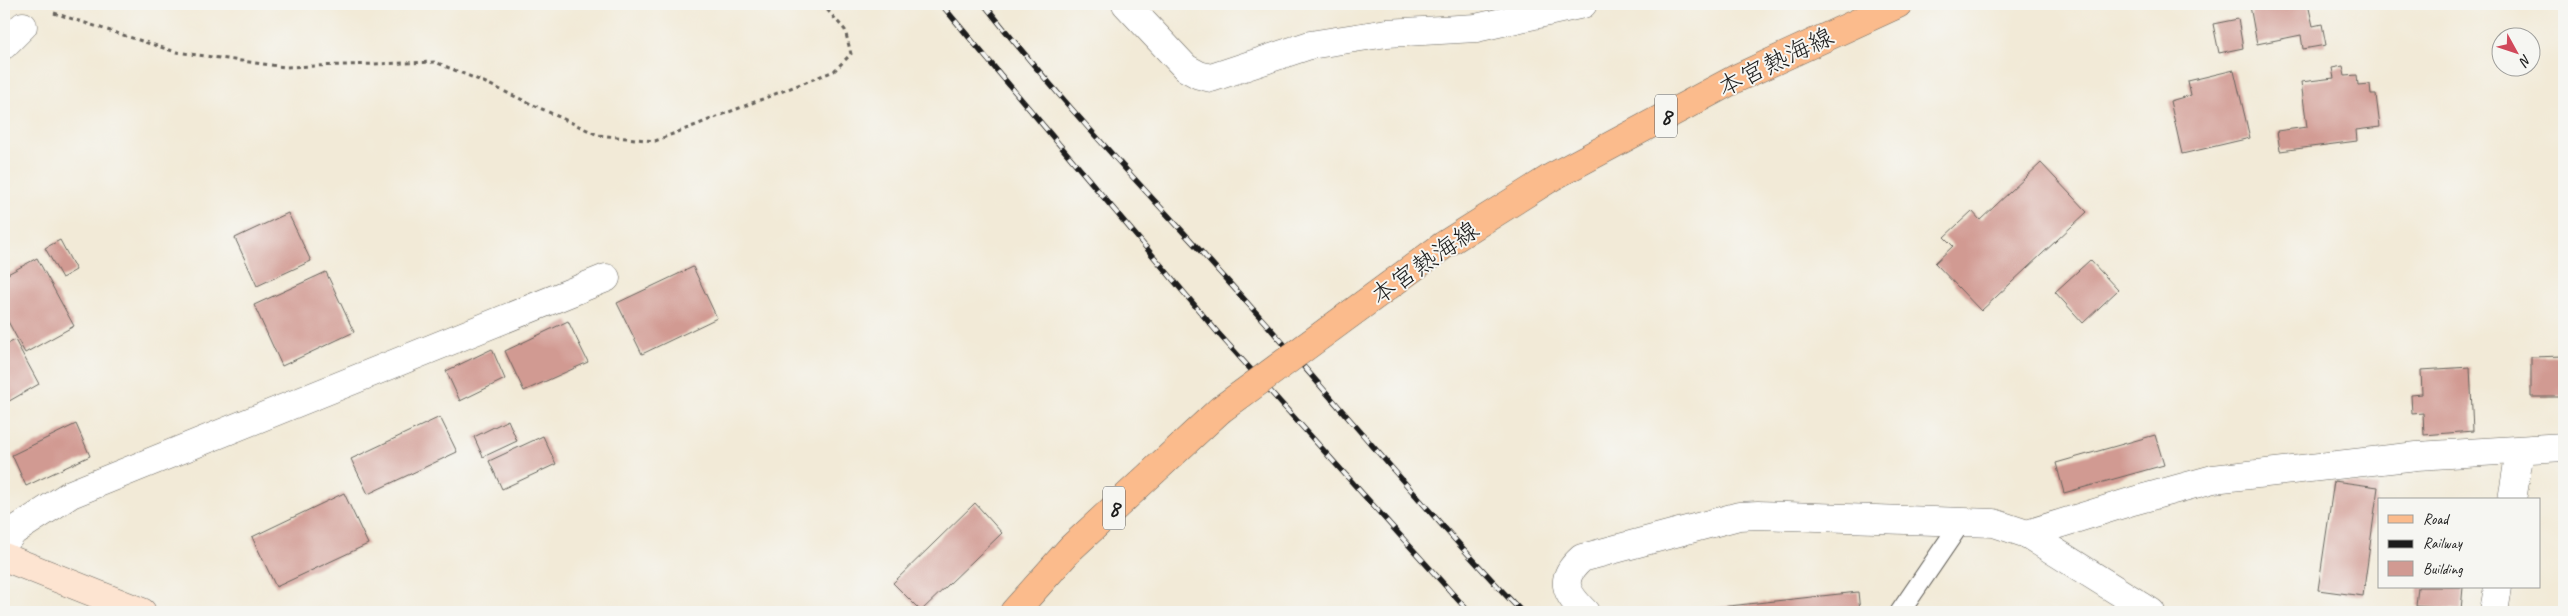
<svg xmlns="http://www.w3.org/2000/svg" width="2568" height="616" viewBox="0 0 2568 616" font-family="Caveat,'Klee One',sans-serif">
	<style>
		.building { fill: #d19a92 }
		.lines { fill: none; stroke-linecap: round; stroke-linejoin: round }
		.service-casing { stroke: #67645d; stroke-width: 21 }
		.minor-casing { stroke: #67645d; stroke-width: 29 }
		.secondary-casing { stroke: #67645d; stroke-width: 29 }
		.primary-casing { stroke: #67645d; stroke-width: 29 }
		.path { stroke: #67645d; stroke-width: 3; stroke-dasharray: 4 4; stroke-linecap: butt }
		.service { stroke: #fff; stroke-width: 19 }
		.minor { stroke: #fff; stroke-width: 28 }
		.secondary { stroke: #fde4d1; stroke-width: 28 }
		.primary { stroke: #fbbb8c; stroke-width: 28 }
		.rail-casing { stroke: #1c1c1c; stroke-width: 5.5 }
		.rail { stroke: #f6f6f2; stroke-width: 4; stroke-dasharray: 11; stroke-linecap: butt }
		.primary-bridge-casing { stroke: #67645d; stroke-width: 29; stroke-linecap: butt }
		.primary-bridge { stroke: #fbbb8c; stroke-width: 28 }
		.labels { text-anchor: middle; stroke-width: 4; stroke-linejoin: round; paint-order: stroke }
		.shield { fill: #f6f6f2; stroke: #5d5d5c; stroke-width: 1 }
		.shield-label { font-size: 24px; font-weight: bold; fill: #1c1c1c }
		.street-label { font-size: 25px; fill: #1c1c1c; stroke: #f6f6f2 }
	</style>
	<rect width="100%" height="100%" fill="#f6f6f2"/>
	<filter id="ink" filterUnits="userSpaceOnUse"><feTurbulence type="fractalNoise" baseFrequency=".02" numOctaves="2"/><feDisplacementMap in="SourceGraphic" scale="10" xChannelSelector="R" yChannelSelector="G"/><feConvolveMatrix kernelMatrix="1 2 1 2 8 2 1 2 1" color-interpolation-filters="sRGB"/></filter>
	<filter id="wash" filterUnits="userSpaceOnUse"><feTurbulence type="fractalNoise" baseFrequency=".0096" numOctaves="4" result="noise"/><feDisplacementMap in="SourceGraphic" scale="20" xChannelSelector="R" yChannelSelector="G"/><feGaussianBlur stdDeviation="1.12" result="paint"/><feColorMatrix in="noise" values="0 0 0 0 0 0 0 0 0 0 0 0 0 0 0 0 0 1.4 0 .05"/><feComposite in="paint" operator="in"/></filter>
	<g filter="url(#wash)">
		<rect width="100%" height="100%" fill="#f2ead7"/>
		<g id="blocks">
			<!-- building -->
			<g class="building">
				<polygon points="2263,4 2308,4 2313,26 2322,24 2326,45 2303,49 2301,35 2257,44 2250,6"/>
				<polygon points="2238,19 2243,48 2219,53 2213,24"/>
				<polygon points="2343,66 2345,76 2357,75 2358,85 2370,84 2371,95 2376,95 2380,127 2356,130 2357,141 2280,151 2277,131 2307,127 2301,82 2334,78 2332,68"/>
				<polygon points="2234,70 2250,138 2182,154 2170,101 2191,95 2188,81"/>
				<polygon points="2041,163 2087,212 1981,311 1935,263 1953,246 1944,237 1972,211 1980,220"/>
				<polygon points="288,213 311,261 257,286 235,238"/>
				<polygon points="60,240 76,270 62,278 45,248"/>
				<polygon points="37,258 74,326 25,353 4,314 4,276"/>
				<polygon points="2090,260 2118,290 2083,323 2055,292"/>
				<polygon points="693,267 717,318 642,354 617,303"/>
				<polygon points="326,272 354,332 282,366 254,305"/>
				<polygon points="568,321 588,362 524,391 505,351"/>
				<polygon points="15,340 39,384 4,404 4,346"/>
				<polygon points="492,349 505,379 460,401 446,371"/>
				<polygon points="2564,356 2564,397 2531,397 2531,357"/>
				<polygon points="2470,367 2473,431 2424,435 2423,413 2412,414 2411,395 2422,394 2421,370"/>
				<polygon points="440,417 457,452 368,494 351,459"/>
				<polygon points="508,420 517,441 483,457 474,437"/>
				<polygon points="76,424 90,456 26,486 12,455"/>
				<polygon points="2155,435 2164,465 2064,493 2056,463"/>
				<polygon points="543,436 556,464 502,489 489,461"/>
				<polygon points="2334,481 2378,487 2363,596 2318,590"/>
				<polygon points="344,493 368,544 276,587 252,537"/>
				<polygon points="975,503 1002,533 921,611 893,583"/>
				<polygon points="2418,587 2463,587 2461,610 2416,606"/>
				<polygon points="1858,592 1860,612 1683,612 1683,611"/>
			</g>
		</g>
	</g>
	<g filter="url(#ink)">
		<use href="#blocks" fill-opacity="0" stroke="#67645d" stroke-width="1"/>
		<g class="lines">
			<!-- service casing -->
			<g class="service-casing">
				<polyline id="service" points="1900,612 1960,524"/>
			</g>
			<!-- minor casing -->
			<g class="minor-casing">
				<g id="minor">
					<polyline points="1126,4 1186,68 1199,75 1211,78 1310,45 1387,33 1476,28 1583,4"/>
					<polyline points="4,45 23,26"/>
					<polyline points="2512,500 2520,451"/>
					<polyline points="2027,534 2133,501 2213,479 2417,456 2564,447"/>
					<polyline points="4,543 14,531 71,494 606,278"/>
					<path d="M1585 612C1565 592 1558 579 1582 558L1739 516 1758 515 1994 523 2027 534 2151 612"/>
					<polyline points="2494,612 2498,587"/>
				</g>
			</g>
			<!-- secondary casing -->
			<g class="secondary-casing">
				<polyline id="secondary" points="4,557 142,612"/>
			</g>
			<!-- primary casing -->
			<g class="primary-casing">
				<g id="primary">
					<polyline points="1444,245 1552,177 1735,79 1898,4"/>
					<polyline points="1014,612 1071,548 1220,410"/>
				</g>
			</g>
			<!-- path -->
			<polyline class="path" points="54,13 176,52 285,67 435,62 486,83 598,135 655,141 834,71 851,54 845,30 822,4"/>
			<!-- service -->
			<use href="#service" class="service"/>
			<!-- minor -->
			<use href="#minor" class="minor"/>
			<!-- secondary -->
			<use href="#secondary" class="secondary"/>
			<!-- primary -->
			<use href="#primary" class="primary"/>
			<!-- rail casing -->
			<g class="rail-casing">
				<g id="rail">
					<polyline points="941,4 1218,333 1469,612"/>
					<path d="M984 4C1067 110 1162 207 1251 307 1342 408 1428 514 1522 612"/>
				</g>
			</g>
			<!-- rail -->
			<use href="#rail" class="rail"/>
			<!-- primary-bridge casing -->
			<g class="primary-bridge-casing">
				<polyline id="primary-bridge" points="1220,410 1444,245"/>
			</g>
			<!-- primary-bridge -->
			<use href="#primary-bridge" class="primary-bridge"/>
		</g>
	</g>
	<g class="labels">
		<!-- shield labels -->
		<g class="shield">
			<rect x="1655" y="94.5" width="22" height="43" rx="4"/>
			<rect x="1103" y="486.5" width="22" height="43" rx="4"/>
		</g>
		<g class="shield-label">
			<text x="1666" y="124">8</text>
			<text x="1114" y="516">8</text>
		</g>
		<!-- street labels -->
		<g class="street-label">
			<text transform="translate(1775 61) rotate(-26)" y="9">本宮熱海線</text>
			<text transform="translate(1424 262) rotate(-35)" y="9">本宮熱海線</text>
		</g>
	</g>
	<!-- margin -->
	<rect width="2568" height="616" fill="none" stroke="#f6f6f2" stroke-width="20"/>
	<!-- legend -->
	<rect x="2378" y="498" width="162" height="90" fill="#f6f6f2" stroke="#9f9f9c"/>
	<rect x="2388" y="515" width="25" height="8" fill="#fbbb8c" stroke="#9f9f9c"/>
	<text x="2423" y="524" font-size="15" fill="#1c1c1c">Road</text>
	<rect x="2388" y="540" width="25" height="8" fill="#1c1c1c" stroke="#9f9f9c"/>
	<text x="2423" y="548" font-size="15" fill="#1c1c1c">Railway</text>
	<rect x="2388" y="561" width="25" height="15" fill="#d19a92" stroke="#9f9f9c"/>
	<text x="2423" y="574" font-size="15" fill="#1c1c1c">Building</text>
	<!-- north arrow -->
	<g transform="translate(2516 52) rotate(130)"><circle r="24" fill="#f6f6f2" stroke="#9f9f9c"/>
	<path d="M0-4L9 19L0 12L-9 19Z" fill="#d1495b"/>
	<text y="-8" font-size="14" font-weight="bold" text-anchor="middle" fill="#1c1c1c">N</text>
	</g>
</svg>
